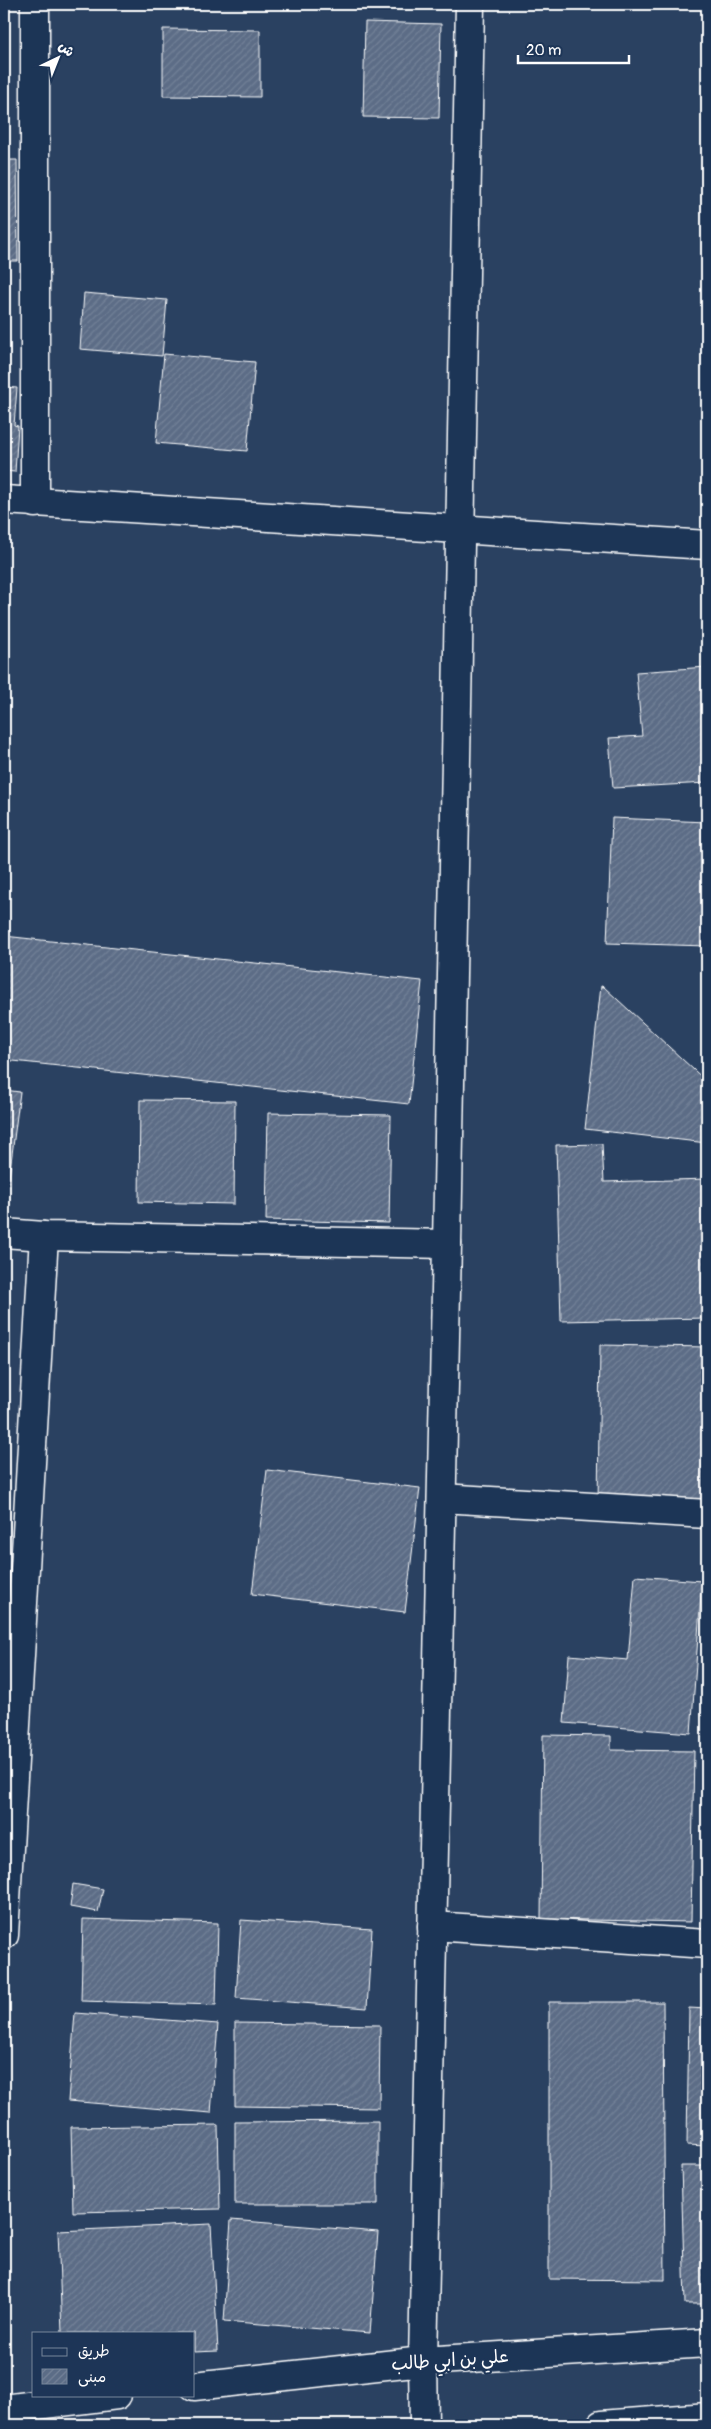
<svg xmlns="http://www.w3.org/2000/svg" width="711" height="2429" viewBox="0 0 711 2429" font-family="Pangolin,'Playpen Sans Arabic',sans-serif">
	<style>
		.building { fill: url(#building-hatch); stroke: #fff }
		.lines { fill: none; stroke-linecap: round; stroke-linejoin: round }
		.minor-casing { stroke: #fff; stroke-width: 31 }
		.major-casing { stroke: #fff; stroke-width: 31 }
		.minor { stroke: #1d3557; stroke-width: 28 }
		.major { stroke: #1d3557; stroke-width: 28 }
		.labels { text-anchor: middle; stroke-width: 4.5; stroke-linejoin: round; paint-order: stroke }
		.street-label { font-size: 18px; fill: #fff; stroke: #1d3557 }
	</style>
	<defs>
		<pattern id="building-hatch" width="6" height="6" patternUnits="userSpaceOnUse" patternTransform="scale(1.25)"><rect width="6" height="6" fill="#5b6c86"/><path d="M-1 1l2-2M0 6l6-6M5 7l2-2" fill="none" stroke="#748298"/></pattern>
	</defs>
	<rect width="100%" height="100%" fill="#2a4161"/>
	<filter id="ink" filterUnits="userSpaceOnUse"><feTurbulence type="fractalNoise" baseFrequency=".02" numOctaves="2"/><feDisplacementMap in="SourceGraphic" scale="10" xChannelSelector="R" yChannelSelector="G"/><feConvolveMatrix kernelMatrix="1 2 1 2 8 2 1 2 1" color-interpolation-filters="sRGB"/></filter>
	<g filter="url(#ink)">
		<!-- building -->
		<g class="building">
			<polygon points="365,22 441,24 439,118 363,117"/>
			<polygon points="163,29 260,30 260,97 163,96"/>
			<polygon points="4,160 17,160 18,261 4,261"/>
			<polygon points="84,293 167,300 162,356 80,349"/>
			<polygon points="164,354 255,362 247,451 156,443"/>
			<polygon points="4,387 17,388 14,425 18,426 15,472 4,471"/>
			<polygon points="707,667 707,783 613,788 609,738 642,736 636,672"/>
			<polygon points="612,818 707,822 707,946 607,943"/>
			<polygon points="4,936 422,981 409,1104 4,1060"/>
			<polygon points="601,986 604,987 707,1082 707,1143 585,1129"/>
			<polygon points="4,1090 20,1092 5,1209 4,1209"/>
			<polygon points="140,1100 235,1101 234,1204 139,1202"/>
			<polygon points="268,1113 391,1115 389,1223 266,1220"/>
			<polygon points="602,1144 604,1182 707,1179 707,1318 561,1321 556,1145"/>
			<polygon points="600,1345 707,1347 707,1505 598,1503"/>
			<polygon points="4,1463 8,1464 4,1502"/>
			<polygon points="267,1470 420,1488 405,1612 252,1594"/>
			<polygon points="635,1576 702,1581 691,1733 564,1723 569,1655 628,1660"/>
			<polygon points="543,1735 611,1736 611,1750 694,1751 691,1922 541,1919"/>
			<polygon points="73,1884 103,1889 98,1912 70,1907"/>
			<polygon points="83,1919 218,1923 216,2005 81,2001"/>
			<polygon points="241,1920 372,1929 367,2008 236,1998"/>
			<polygon points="549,2002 663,2002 665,2280 549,2279"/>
			<polygon points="689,2008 707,2009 707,2146 687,2145"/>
			<polygon points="75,2013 218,2024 211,2113 68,2101"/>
			<polygon points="235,2023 380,2025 379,2108 235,2106"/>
			<polygon points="378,2121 378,2204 235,2204 235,2122"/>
			<polygon points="218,2125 220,2209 73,2212 71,2127"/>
			<polygon points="681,2166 707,2166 707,2304 685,2304"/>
			<polygon points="231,2220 378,2232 370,2333 224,2321"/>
			<polygon points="211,2224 218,2351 194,2352 194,2333 62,2333 58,2231"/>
		</g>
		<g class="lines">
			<!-- minor casing -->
			<g class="minor-casing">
				<g id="minor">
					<polyline points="4,500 707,545"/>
					<polyline points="35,503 35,4"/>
					<polyline points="4,1233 44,1236 447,1244"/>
					<polyline points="442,1498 707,1514"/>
					<polyline points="432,1926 707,1944"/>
					<polyline points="4,1935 44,1236"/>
					<polyline points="424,2425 423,2361 447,1244 470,4"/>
				</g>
			</g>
			<!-- major casing -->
			<g class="major-casing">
				<g id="major">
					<polyline points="194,2386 423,2361 707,2343"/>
					<polyline points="4,2409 117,2395"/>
					<polyline points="601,2425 707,2417"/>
				</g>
			</g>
			<!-- minor -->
			<use href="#minor" class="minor"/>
			<!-- major -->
			<use href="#major" class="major"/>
		</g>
	</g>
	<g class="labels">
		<!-- street labels -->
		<g class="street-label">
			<text transform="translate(450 2360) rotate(-4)" y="6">علي بن ابي طالب</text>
		</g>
	</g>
	<!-- margin -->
	<rect width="711" height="2429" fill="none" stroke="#1d3557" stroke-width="20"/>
	<rect x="10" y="10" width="691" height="2409" fill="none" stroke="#fff" stroke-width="2" filter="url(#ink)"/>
	<!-- legend -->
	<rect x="32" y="2332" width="162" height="65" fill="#1d3557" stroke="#77869a"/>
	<rect x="42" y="2348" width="25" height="8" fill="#1d3557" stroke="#77869a"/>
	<text x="78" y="2356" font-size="15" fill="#ffffff">طريق</text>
	<rect x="42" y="2369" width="25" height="15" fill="url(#building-hatch)" stroke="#77869a"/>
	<text x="78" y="2382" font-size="15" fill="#ffffff">مبنى</text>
	<!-- north arrow -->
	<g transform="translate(58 58) rotate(43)" stroke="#1d3557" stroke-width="4" paint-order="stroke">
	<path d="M0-4L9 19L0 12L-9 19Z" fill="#ffffff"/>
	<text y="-8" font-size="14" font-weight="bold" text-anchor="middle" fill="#ffffff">ش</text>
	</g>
	<!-- scale -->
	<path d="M518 55v8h111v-8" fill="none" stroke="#ffffff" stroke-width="2.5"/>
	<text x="526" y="55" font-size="15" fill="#ffffff" stroke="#1d3557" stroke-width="4" paint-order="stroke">20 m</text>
</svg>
